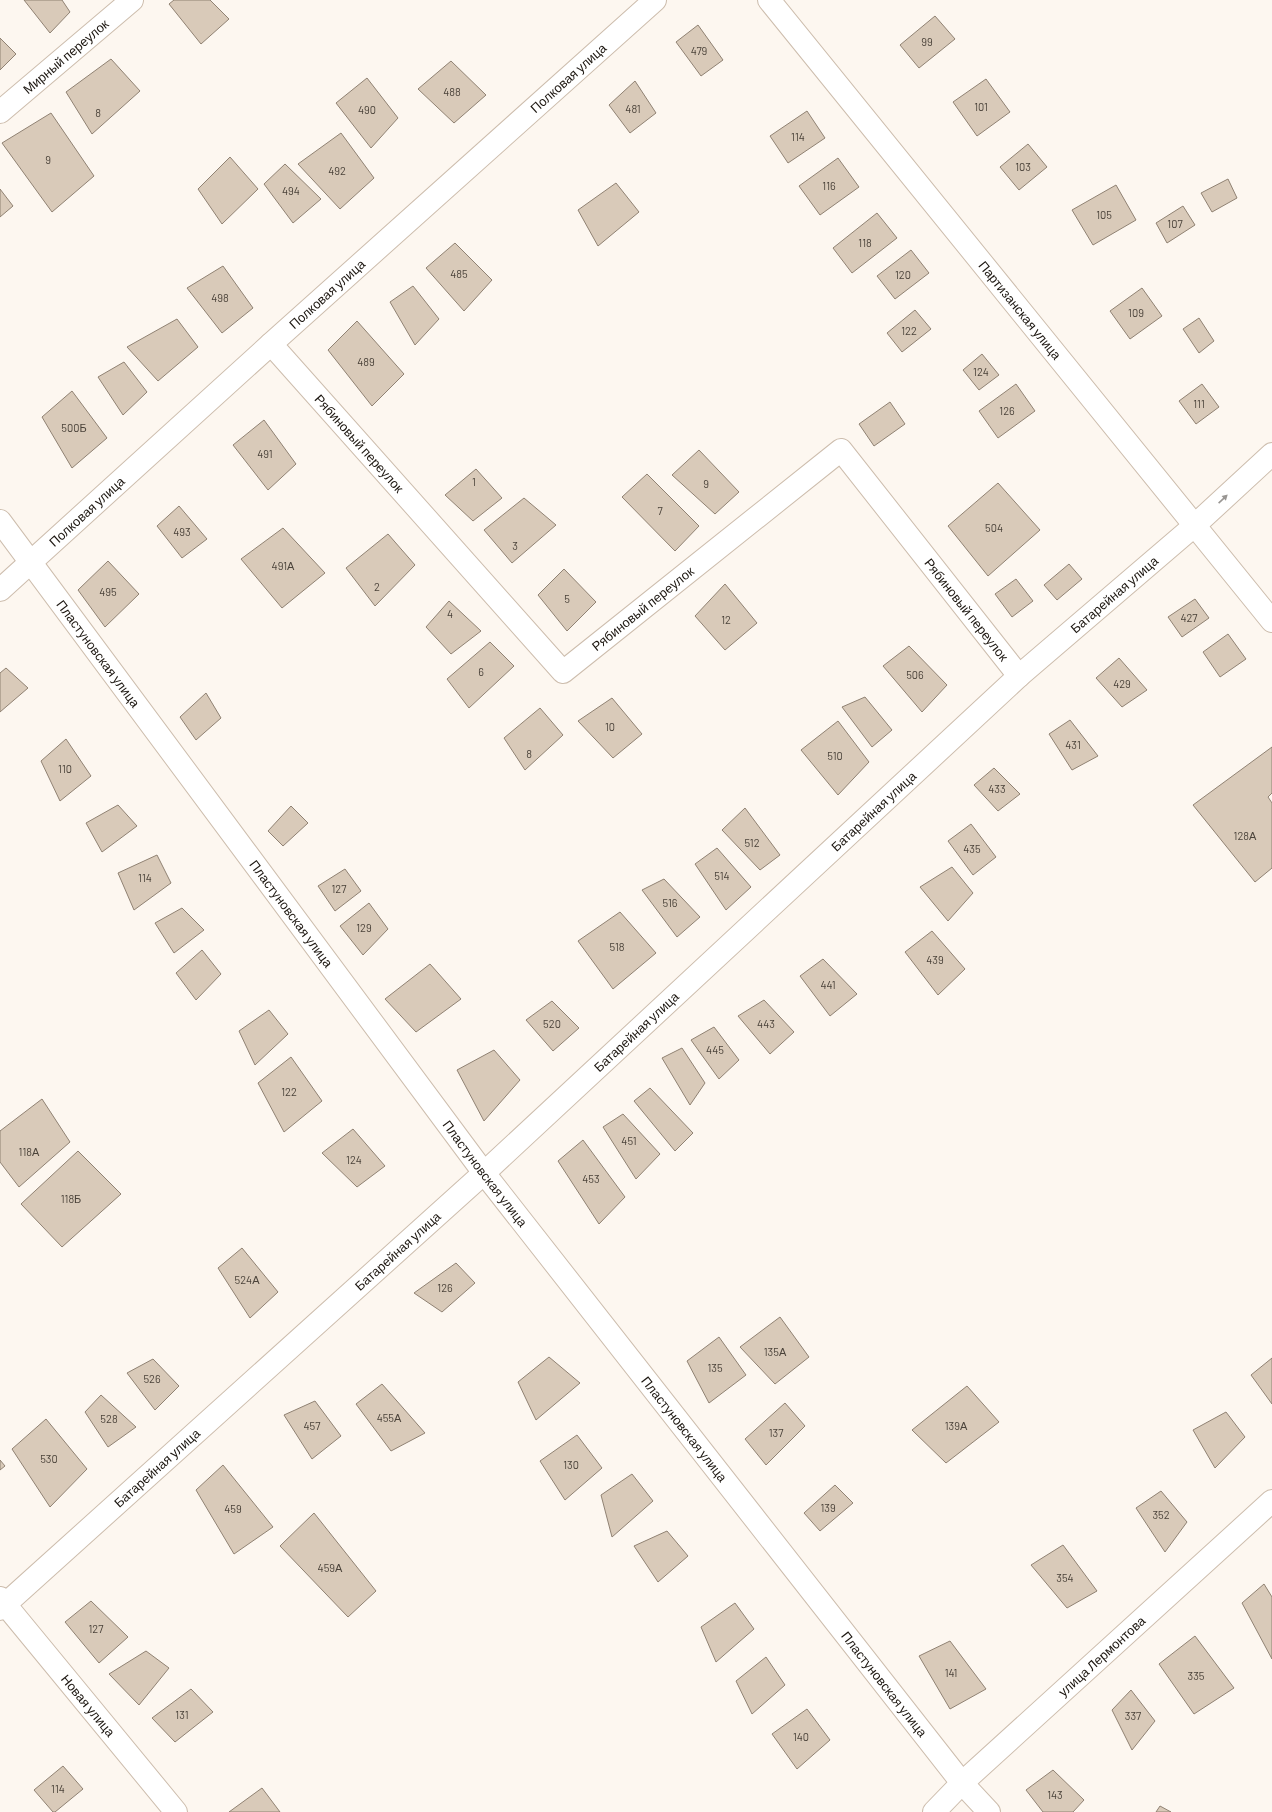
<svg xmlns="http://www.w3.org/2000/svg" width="1272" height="1812" viewBox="0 0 1272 1812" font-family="Barlow,sans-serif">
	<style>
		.building { fill: #d9cab9; stroke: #908273 }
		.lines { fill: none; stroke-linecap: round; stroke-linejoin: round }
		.street-casing { stroke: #cdbdad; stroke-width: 24 }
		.secondary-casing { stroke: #cdbdad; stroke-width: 24 }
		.street { stroke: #fff; stroke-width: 22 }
		.secondary { stroke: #fff; stroke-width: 22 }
		.oneway { fill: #999693 }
		.labels { text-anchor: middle; stroke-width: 3; stroke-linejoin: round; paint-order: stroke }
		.number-label { font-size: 11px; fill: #4b433a }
		.street-label { font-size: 13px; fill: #1c1610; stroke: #fff }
	</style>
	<rect width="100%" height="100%" fill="#fdf7f0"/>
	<!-- building -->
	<g class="building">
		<polygon points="24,0 62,0 70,12 50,33"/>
		<polygon points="174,0 210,0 229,19 201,44 169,4"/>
		<polygon points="935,16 955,39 919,68 900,45"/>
		<polygon points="698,25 723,60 701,76 676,42"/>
		<polygon points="0,38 16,54 0,70"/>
		<polygon points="111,59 140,91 92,134 66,92"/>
		<polygon points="451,61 486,95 454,123 418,89"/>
		<polygon points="367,78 398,118 371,148 336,103"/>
		<polygon points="986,79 1010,112 977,136 953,102"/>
		<polygon points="635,81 656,113 630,133 609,105"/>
		<polygon points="807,111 825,138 788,163 770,136"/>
		<polygon points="51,113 94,176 52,212 2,143"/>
		<polygon points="341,133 374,178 340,209 298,164"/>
		<polygon points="1028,144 1047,167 1019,190 1000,167"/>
		<polygon points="230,157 258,189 222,224 198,189"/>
		<polygon points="838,158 859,187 820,215 799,186"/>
		<polygon points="285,164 321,199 293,223 264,184"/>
		<polygon points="1228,179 1237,198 1212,212 1201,193"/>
		<polygon points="616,183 639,212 598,246 578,210"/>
		<polygon points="1116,185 1136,220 1093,245 1072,210"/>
		<polygon points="0,189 13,206 0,217"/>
		<polygon points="1183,206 1195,225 1167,243 1156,223"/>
		<polygon points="877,213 897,238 852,273 833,248"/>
		<polygon points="455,243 492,280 464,311 426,268"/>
		<polygon points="911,250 929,273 895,299 877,276"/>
		<polygon points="223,266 253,308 222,333 187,288"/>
		<polygon points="413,286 439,319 415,345 390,302"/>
		<polygon points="1142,288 1162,316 1130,339 1110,311"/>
		<polygon points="915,310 931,329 902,352 887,333"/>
		<polygon points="1199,318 1214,341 1199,353 1183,329"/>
		<polygon points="177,319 198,347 158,381 127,347"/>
		<polygon points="357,321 404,374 372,406 328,350"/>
		<polygon points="982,354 999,375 979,390 963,370"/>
		<polygon points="124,362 147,392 123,415 98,377"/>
		<polygon points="1016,384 1035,411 998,438 979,411"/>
		<polygon points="1202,384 1219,407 1196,424 1179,401"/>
		<polygon points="72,391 107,438 72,468 42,417"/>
		<polygon points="890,402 905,424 874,446 859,424"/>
		<polygon points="264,420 296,464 268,490 233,445"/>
		<polygon points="699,450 739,492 715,514 672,475"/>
		<polygon points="476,469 502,498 473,521 445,495"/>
		<polygon points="647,474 699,526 675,551 622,497"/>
		<polygon points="998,483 1040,530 988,576 948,526"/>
		<polygon points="524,498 556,525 512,563 484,530"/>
		<polygon points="179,506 207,539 182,558 157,526"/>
		<polygon points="283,528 325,573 282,608 241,559"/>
		<polygon points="388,534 415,565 375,606 346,568"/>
		<polygon points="108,561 139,594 105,627 78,590"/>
		<polygon points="1069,564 1082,579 1057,600 1044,585"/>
		<polygon points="564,569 596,602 567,631 538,595"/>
		<polygon points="1016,579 1033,601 1012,617 995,594"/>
		<polygon points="725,584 757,623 725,650 695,616"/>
		<polygon points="1195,599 1209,618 1182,637 1168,617"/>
		<polygon points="449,601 481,631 451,654 426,627"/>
		<polygon points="1228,634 1246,659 1220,677 1203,652"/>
		<polygon points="490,642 514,666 469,708 447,679"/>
		<polygon points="909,646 947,685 922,712 883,666"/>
		<polygon points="1119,658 1147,690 1122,707 1096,678"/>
		<polygon points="6,668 28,688 0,712 0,673"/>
		<polygon points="206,693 221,718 196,740 180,717"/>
		<polygon points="865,697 892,730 872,747 842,707"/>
		<polygon points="612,698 642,734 613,758 578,721"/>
		<polygon points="540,708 563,735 525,770 504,738"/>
		<polygon points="1070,720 1098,756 1072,770 1049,734"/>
		<polygon points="838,721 869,762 838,795 801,750"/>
		<polygon points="66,739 91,776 60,801 41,761"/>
		<polygon points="1272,747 1272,793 1268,797 1272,803 1272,868 1255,882 1193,805"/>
		<polygon points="994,768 1020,794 998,811 974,785"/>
		<polygon points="118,805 137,826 102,852 86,823"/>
		<polygon points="291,806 308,823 283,846 268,831"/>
		<polygon points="745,808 780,855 760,870 722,830"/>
		<polygon points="971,824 996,857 973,875 948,841"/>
		<polygon points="717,848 751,887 726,910 695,864"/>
		<polygon points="157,855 171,883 134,910 118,873"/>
		<polygon points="952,867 973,893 948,921 920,887"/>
		<polygon points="345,869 361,891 335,911 318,886"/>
		<polygon points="664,879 700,917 677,937 642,890"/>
		<polygon points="369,903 388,929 363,955 340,926"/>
		<polygon points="182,908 204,930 174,953 155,923"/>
		<polygon points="620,912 656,953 613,989 578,941"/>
		<polygon points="932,931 965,969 938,995 905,952"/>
		<polygon points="202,950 221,974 196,1000 176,973"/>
		<polygon points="823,959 857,994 830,1016 800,976"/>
		<polygon points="430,964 461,999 416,1032 385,999"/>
		<polygon points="764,1000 794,1032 770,1054 738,1016"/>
		<polygon points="552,1001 579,1028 553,1051 526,1020"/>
		<polygon points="269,1010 288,1034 255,1065 239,1031"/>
		<polygon points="714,1027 739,1060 719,1079 691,1040"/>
		<polygon points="682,1048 705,1083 690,1105 662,1058"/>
		<polygon points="494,1050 520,1080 484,1121 457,1070"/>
		<polygon points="291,1057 322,1101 284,1132 258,1083"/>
		<polygon points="650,1088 693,1133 675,1151 634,1101"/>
		<polygon points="42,1099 70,1142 19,1187 0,1162 0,1131"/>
		<polygon points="623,1114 660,1154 636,1179 603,1127"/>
		<polygon points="353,1129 385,1166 357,1187 322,1153"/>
		<polygon points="583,1140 625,1197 599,1224 558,1161"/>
		<polygon points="78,1151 121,1194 62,1247 21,1204"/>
		<polygon points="242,1248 278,1292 250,1318 218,1268"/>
		<polygon points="456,1263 475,1283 442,1312 414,1293"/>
		<polygon points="780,1317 809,1357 775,1384 740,1347"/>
		<polygon points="719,1337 746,1375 709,1403 687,1361"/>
		<polygon points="549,1357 580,1383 536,1420 518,1382"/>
		<polygon points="1272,1358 1272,1404 1251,1375"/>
		<polygon points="153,1359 179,1386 155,1410 127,1373"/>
		<polygon points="382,1384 425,1433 391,1451 356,1404"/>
		<polygon points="967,1386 999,1422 946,1463 912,1430"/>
		<polygon points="101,1395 136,1427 108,1447 85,1412"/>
		<polygon points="315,1401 341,1436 312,1459 284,1415"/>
		<polygon points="785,1403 805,1426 766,1465 745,1439"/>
		<polygon points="1226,1412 1245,1437 1215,1468 1193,1430"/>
		<polygon points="46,1419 87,1469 50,1507 12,1449"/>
		<polygon points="577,1435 602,1468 565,1500 540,1461"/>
		<polygon points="0,1460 5,1466 0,1470"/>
		<polygon points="223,1465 273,1527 234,1554 196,1490"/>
		<polygon points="632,1474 653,1501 612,1537 601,1495"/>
		<polygon points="835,1485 853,1503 820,1531 804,1513"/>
		<polygon points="1161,1491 1187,1522 1165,1552 1136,1508"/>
		<polygon points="314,1513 376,1591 348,1617 280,1546"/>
		<polygon points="667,1531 688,1556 658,1582 634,1546"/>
		<polygon points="1063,1545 1097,1591 1067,1608 1031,1565"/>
		<polygon points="1264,1584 1272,1597 1272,1659 1242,1603"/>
		<polygon points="91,1601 128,1637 99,1663 65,1622"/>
		<polygon points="735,1603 754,1629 716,1662 701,1627"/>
		<polygon points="1195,1636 1234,1688 1194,1714 1159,1664"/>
		<polygon points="950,1641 986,1689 950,1709 919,1656"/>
		<polygon points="146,1651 169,1668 139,1705 109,1674"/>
		<polygon points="766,1657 785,1685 752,1714 736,1681"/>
		<polygon points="191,1689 213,1712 175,1742 152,1718"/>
		<polygon points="1131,1690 1155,1721 1132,1750 1112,1710"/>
		<polygon points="807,1709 830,1740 797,1769 772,1734"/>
		<polygon points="63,1766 83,1789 55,1812 53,1812 34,1790"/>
		<polygon points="1053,1770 1084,1800 1073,1812 1043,1812 1026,1790"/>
		<polygon points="262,1788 280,1812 229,1812"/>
		<polygon points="1160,1806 1171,1812 1156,1812"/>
	</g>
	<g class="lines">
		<!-- street casing -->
		<g class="street-casing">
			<g id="street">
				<path id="s1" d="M0 112 132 0"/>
				<path id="s2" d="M271 344 563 672 841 450 1019 676"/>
				<path id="s3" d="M0 521 484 1173 962 1783 989 1812"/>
				<path id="s4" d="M0 590 271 344 655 0"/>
				<path id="s5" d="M0 1598 176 1812"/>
				<path id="s6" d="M0 1609 484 1173 1019 676 1194 526"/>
				<path id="s7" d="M934 1812 962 1783 1272 1501"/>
			</g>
		</g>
		<!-- secondary casing -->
		<g class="secondary-casing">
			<g id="secondary">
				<path id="s8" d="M769 0 1272 621"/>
				<polyline points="1194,526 1272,454"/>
			</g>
		</g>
		<!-- street -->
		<use href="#street" class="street"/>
		<!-- secondary -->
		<use href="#secondary" class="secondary"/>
	</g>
	<!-- one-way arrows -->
	<defs><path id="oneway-solid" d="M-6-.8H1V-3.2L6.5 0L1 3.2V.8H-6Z"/></defs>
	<use class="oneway" href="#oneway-solid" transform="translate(1223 499) rotate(-43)"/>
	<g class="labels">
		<!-- number labels -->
		<g class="number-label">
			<text x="927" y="46">99</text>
			<text x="699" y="55">479</text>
			<text x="452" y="96">488</text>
			<text x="981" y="111">101</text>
			<text x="633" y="113">481</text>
			<text x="367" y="114">490</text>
			<text x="98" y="117">8</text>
			<text x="798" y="141">114</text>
			<text x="48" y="164">9</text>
			<text x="1023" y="171">103</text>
			<text x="337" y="175">492</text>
			<text x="829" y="190">116</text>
			<text x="291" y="195">494</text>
			<text x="1104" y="219">105</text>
			<text x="1175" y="228">107</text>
			<text x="865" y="247">118</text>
			<text x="459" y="278">485</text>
			<text x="903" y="279">120</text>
			<text x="220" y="302">498</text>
			<text x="1136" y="317">109</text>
			<text x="909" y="335">122</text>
			<text x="366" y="366">489</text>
			<text x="981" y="376">124</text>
			<text x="1199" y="408">111</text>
			<text x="1007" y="415">126</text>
			<text x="74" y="432">500Б</text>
			<text x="265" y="458">491</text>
			<text x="474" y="486">1</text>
			<text x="706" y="488">9</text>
			<text x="660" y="515">7</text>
			<text x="994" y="532">504</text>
			<text x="182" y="536">493</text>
			<text x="515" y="550">3</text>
			<text x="283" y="570">491А</text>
			<text x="377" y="591">2</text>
			<text x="108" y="596">495</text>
			<text x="567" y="603">5</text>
			<text x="450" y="618">4</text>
			<text x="1189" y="622">427</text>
			<text x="726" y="624">12</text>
			<text x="481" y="676">6</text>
			<text x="915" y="679">506</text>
			<text x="1122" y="688">429</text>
			<text x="610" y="731">10</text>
			<text x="1073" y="749">431</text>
			<text x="529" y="758">8</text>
			<text x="835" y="760">510</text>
			<text x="65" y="773">110</text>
			<text x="997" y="793">433</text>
			<text x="1245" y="840">128А</text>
			<text x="752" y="847">512</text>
			<text x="972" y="853">435</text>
			<text x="722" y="880">514</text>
			<text x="145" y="882">114</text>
			<text x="339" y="893">127</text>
			<text x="670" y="907">516</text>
			<text x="364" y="932">129</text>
			<text x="617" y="951">518</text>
			<text x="935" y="964">439</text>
			<text x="828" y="989">441</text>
			<text x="552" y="1028">520</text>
			<text x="766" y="1028">443</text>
			<text x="715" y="1054">445</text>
			<text x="289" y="1096">122</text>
			<text x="629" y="1145">451</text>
			<text x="29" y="1156">118А</text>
			<text x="354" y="1164">124</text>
			<text x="591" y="1183">453</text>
			<text x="71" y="1203">118Б</text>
			<text x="247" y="1284">524А</text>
			<text x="445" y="1292">126</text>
			<text x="775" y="1356">135А</text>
			<text x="715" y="1372">135</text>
			<text x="152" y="1383">526</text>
			<text x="389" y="1422">455А</text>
			<text x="109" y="1423">528</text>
			<text x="312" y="1430">457</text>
			<text x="956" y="1430">139А</text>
			<text x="776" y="1437">137</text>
			<text x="49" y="1463">530</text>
			<text x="571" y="1469">130</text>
			<text x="828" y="1512">139</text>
			<text x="233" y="1513">459</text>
			<text x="1161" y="1519">352</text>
			<text x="330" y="1572">459А</text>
			<text x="1065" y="1582">354</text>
			<text x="96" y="1633">127</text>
			<text x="951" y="1677">141</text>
			<text x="1196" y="1680">335</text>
			<text x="182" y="1719">131</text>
			<text x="1133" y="1720">337</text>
			<text x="801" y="1741">140</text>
			<text x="58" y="1793">114</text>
			<text x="1055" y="1799">143</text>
		</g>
		<!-- street labels -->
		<g class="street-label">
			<text dy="5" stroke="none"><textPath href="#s1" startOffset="86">Мирный переулок</textPath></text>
			<text dy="5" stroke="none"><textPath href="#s4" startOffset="765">Полковая улица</textPath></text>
			<text dy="5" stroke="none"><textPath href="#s4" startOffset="441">Полковая улица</textPath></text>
			<text dy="5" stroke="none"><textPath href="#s8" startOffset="399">Партизанская улица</textPath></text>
			<text dy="5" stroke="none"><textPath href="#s2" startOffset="133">Рябиновый переулок</textPath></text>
			<text dy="5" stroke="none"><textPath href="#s4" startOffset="117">Полковая улица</textPath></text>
			<text dy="5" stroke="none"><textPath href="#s6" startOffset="1507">Батарейная улица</textPath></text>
			<text dy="5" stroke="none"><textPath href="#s2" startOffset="541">Рябиновый переулок</textPath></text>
			<text dy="5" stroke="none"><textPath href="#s2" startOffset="998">Рябиновый переулок</textPath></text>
			<text dy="5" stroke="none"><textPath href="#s3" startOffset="165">Пластуновская улица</textPath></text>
			<text dy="5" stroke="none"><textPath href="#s6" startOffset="1183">Батарейная улица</textPath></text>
			<text dy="5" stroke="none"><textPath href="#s3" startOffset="489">Пластуновская улица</textPath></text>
			<text dy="5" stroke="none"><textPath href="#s6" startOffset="859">Батарейная улица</textPath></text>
			<text dy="5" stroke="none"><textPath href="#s3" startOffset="813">Пластуновская улица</textPath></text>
			<text dy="5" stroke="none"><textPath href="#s6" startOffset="535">Батарейная улица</textPath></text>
			<text dy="5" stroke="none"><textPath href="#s3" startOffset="1137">Пластуновская улица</textPath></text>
			<text dy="5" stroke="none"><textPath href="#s6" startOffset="211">Батарейная улица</textPath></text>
			<text dy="5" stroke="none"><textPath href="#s7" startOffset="229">улица Лермонтова</textPath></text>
			<text dy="5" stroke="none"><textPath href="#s3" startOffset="1461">Пластуновская улица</textPath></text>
			<text dy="5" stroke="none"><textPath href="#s5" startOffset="139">Новая улица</textPath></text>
		</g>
	</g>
</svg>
